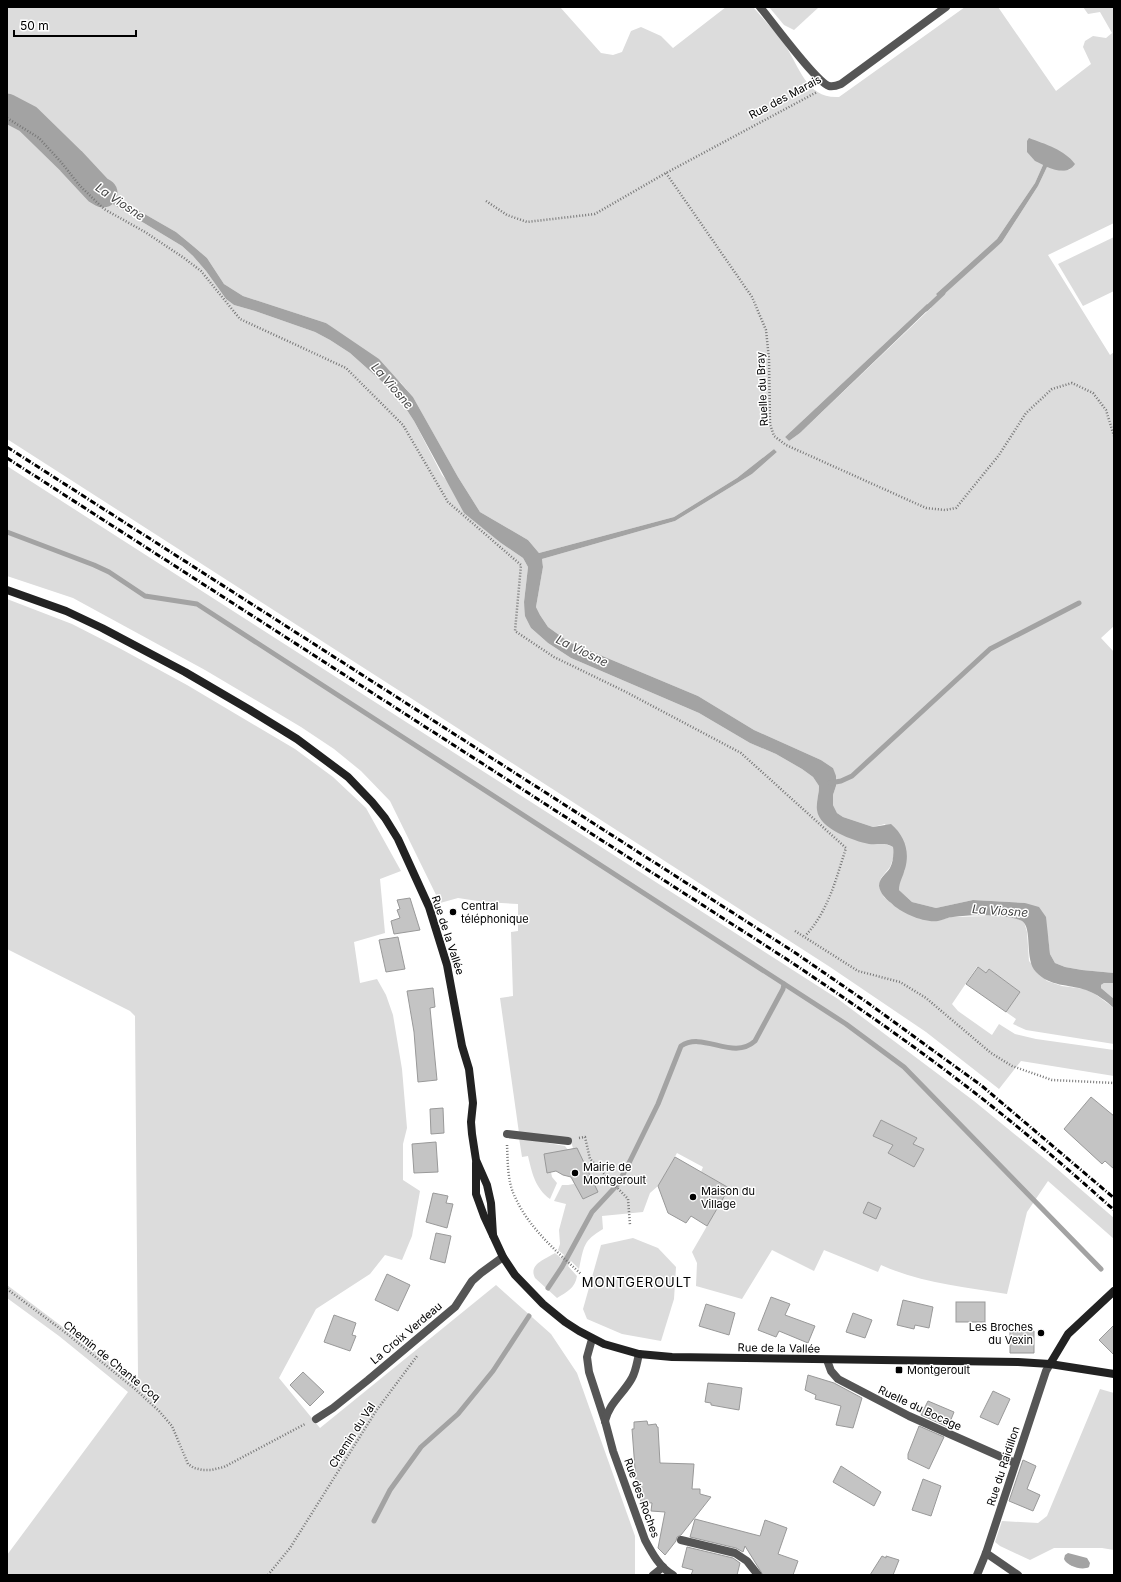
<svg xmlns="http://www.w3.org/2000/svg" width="1121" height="1582" viewBox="0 0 1121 1582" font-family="Inter,sans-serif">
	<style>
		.green { fill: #dcdcdc; fill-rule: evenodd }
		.water { fill: #a3a3a3 }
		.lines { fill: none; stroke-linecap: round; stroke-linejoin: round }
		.stream { stroke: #a3a3a3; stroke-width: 5 }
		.river { stroke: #a3a3a3; stroke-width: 29 }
		.building { fill: #c4c4c4; stroke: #999 }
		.path { stroke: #777; stroke-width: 2.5; stroke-dasharray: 1 2; stroke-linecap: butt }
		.lane { stroke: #555; stroke-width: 8 }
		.street { stroke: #555; stroke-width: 8 }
		.secondary { stroke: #222; stroke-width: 8 }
		.rail { stroke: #000; stroke-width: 3; stroke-dasharray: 6 2 1 2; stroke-linecap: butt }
		.poi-dot { fill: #000; stroke: #fff; stroke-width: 1.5 }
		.labels { text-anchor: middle; stroke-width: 3; stroke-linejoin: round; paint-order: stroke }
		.street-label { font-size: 11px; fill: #000; stroke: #fff }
		.poi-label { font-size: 11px; fill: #000; stroke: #fff; text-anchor: start }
		.water-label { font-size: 12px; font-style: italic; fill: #444; stroke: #fff }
		.quarter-label { font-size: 13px; letter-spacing: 1px; fill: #000; stroke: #fff }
	</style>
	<rect width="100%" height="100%" fill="#fff"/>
	<!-- green -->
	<g class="green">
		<path d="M7 7H560L601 53 613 55 622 52 631 31 641 27 661 36 673 48 726 7H753C764 20 776 32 785 45 800 68 807 99 839 97L965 7H998L1056 91 1091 64 1083 47 1085 41 1093 36 1106 38 1112 33 1100 12 1088 14 1083 7H1114V223L1048 255 1110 355 1114 352V626L1101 638 1114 652V973L1082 970 1065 967 1055 963 1050 954 1048 937 1025 903 973 900 936 908 912 902 899 890V882L905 870 885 824 873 827 843 817 837 813 833 805V795L836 786 833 768 821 760 754 730 698 696 569 642 548 627 540 615 536 607 543 567 542 559 675 521 752 474 777 452 774 449 737 478 674 517 539 553 528 540 480 512 458 477 413 397 401 383 326 323 243 296 224 284 207 258 193 246 176 232 115 197 100 185 79 161 72 169 96 194 182 246 193 256 206 271 226 299 234 305 255 311 315 332 330 340 350 353 389 388 403 404 414 421 442 475 501 543 523 558 528 567 524 602 531 628 548 643 571 658 699 713 750 743 776 754 802 769 813 777 819 786 817 806 870 844C878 843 886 843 893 847L894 856 890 867 881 878 879 886 884 897 893 905 936 921 951 917 989 916 1013 917 1024 922 1027 932 1029 961 1047 981 1062 986 1085 989 1095 994 1114 1008V1044L1026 1030 1013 1024 1016 1019 1006 1012 1020 992 989 969 986 973 977 967 952 1004 958 1011 992 1035 999 1024 1015 1034 1036 1039 1114 1050V1076L1021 1061 999 1089 926 1032 830 967 7 439ZM1035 161 1071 169 1063 171 1047 167 1038 186 1002 242 936 294 997 239 1035 183 1043 165ZM927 304 931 308 800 433 789 441 785 437Z"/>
		<polygon points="769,7 819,7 794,30 784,25"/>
		<polygon points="1114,237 1114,291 1083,306 1058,264"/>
		<path d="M7 466 838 999 974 1101 1056 1168 1114 1218V1239L1048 1181 1027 1212 1007 1294C964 1287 921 1283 881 1265L878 1272 824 1250 814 1271 772 1250 742 1299 696 1286 697 1263 692 1252 729 1188 701 1172 703 1167 677 1153 658 1186 650 1193 643 1212 602 1216 603 1229C583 1241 584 1246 579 1269L571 1261 568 1266 577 1276C575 1288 567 1292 557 1298L535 1278C528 1264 546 1259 555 1253L561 1258 564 1255 558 1250 560 1244 559 1230 566 1204 554 1201 562 1185H568L574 1184 570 1176 563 1175 559 1170 551 1172 552 1177 557 1183 550 1199C535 1188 532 1173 528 1156L522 1157 519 1138 565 1146 568 1150 573 1148 571 1142 519 1133 500 998 513 996 511 932 518 931V904L484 902 458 898 440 903 390 801 361 771 334 749 301 727 205 670 73 598 7 576Z"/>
		<polygon points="7,599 72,624 121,649 187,685 295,749 333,777 366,808 401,871 380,879 385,933 354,942 360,983 377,979 386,995 393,1015 402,1069 407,1128 403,1144 403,1180 420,1191 412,1236 402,1260 385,1255 370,1274 316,1309 279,1378 320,1428 496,1285 551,1334 577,1373 635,1536 635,1575 7,1575 7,1555 128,1392 59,1336 7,1298 7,1285 129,1377 136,1379 138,1377 135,1016 130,1011 7,949"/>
		<polygon points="1104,983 1114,983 1114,999 1101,988 1101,985"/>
		<polygon points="633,1238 658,1248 676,1267 674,1299 661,1341 622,1334 587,1319 583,1309 601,1245"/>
		<polygon points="1100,1389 1114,1393 1114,1550 1102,1548 1054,1548 1030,1560 1000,1546 995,1542 1002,1521 1038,1523 1047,1516"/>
	</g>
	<!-- water -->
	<g class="water">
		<path d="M1029 138C1045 144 1065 150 1075 164 1068 174 1058 171 1047 167L1038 186 1002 242 940 298 936 294 997 239 1035 183 1043 165 1035 161 1027 152V141Z"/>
		<path d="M79 161 100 185 115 197 176 232 193 246 207 258 224 284 243 296 326 323 379 359 413 397 458 477 480 512 528 540 539 553 674 517 737 478 774 449 777 452 752 474 675 521 542 559 543 567 536 607 540 615 548 627 569 642 698 696 754 730 821 760 833 768 836 776V786L833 795V805L837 813 843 817 873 827 891 824C905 836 910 852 905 869 903 877 899 882 899 890L912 902 936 908 973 900 1025 903 1039 907 1046 917 1050 954 1055 963 1065 967 1082 970 1114 973V983H1104L1101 985V988L1114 999V1008C1106 1001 1097 994 1086 990 1068 984 1050 987 1036 972 1024 960 1033 928 1022 921 1014 917 1006 917 998 916 983 915 967 915 953 917 948 917 943 920 938 921 924 923 901 913 891 903 886 899 880 893 879 886 879 878 886 874 890 868 893 862 894 854 893 847 885 842 878 845 869 844 854 841 819 829 817 810 816 803 819 794 819 786L813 777 802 769 776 754 750 743 699 713 571 658 548 643 531 628 525 616 524 602 528 567 523 558 501 543 464 513 414 421 403 404 389 388 350 353 330 340 315 332 255 311 234 305 226 299 206 271 193 256 182 246 96 194 72 169Z"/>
		<polygon points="927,304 931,307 800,433 789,441 785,437"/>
		<path d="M1068 1553 1087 1558 1090 1563 1089 1567C1082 1571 1067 1566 1064 1559L1065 1555Z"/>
	</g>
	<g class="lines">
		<!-- stream -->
		<g class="stream">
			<polyline points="926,309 943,293"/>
			<polyline points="7,532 94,565 109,572 145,596 197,604 846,1024 904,1067 1101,1269"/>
			<polyline points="830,783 841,781 852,776 990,649 1079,603"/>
			<path d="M548 1288 562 1267 592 1212 618 1184 630 1161 658 1104 681 1046C703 1031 733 1061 755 1041L783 989 784 984"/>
			<polyline points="374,1521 390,1490 421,1447 458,1414 493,1371 529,1316"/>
		</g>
		<!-- river -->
		<polyline class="river" points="7,108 28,119 71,161 98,190 103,193"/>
	</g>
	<!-- building -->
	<g class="building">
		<polygon points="410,898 420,930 394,934 391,921 400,918 397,910 400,909 397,900"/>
		<polygon points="398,937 405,969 386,972 379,940"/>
		<polygon points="978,967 986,973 989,969 1020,992 1006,1012 966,984"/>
		<polygon points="433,988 435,1007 430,1008 437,1080 418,1082 414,1032 407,991"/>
		<polygon points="1091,1097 1114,1116 1114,1169 1105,1161 1102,1164 1064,1129"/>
		<polygon points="443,1108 444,1133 431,1134 430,1109"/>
		<polygon points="881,1120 917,1138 913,1144 924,1149 914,1167 888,1153 893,1145 873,1136"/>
		<polygon points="436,1142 438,1172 414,1173 412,1144"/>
		<polygon points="577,1148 598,1192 583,1199 571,1177 563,1175 556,1171 547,1173 544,1154"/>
		<polygon points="675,1157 729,1188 707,1226 691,1216 686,1223 668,1213 658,1186"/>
		<polygon points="433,1193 448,1196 446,1203 453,1204 447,1228 426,1222"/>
		<polygon points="868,1202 881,1208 876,1219 863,1213"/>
		<polygon points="436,1233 451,1236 445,1263 430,1259"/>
		<polygon points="387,1274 410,1285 398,1311 375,1300"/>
		<polygon points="771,1297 790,1304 785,1315 815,1326 808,1343 779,1331 776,1337 758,1330"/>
		<polygon points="903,1300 933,1307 929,1328 915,1325 914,1329 897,1325"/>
		<rect x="956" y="1302" width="29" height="20"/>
		<polygon points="706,1304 735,1313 729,1335 699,1326"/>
		<polygon points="853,1313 872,1320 865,1338 846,1332"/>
		<polygon points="334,1315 356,1323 352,1335 356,1336 350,1351 324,1342"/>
		<polygon points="1114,1325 1114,1355 1099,1340"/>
		<polygon points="1010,1330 1034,1331 1034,1353 1010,1353"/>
		<polygon points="303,1372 324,1392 310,1406 290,1385"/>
		<polygon points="808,1375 834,1383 862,1398 853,1428 836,1425 841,1406 815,1399 816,1395 805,1390"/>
		<polygon points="708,1383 742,1388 739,1410 711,1405 711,1403 705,1402"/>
		<polygon points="993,1391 1010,1399 998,1425 980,1417"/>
		<polygon points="928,1401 954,1412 948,1427 921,1415"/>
		<polygon points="647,1421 648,1425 656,1424 657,1427 658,1427 660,1463 694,1464 692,1489 700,1489 700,1494 711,1497 681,1535 677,1537 676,1541 665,1555 658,1548 665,1512 651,1511 652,1503 641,1502 636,1482 632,1429 634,1429 634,1422"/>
		<polygon points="919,1426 944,1437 929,1469 908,1459 908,1454"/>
		<polygon points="1023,1460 1036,1466 1027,1489 1040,1495 1033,1511 1009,1501"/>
		<polygon points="841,1466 881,1492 874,1506 833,1482"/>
		<polygon points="923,1479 941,1486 931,1516 912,1510"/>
		<polygon points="695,1519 760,1536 765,1520 787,1528 778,1554 798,1561 793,1575 763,1575 745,1546 743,1552 736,1548 690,1537"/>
		<polygon points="687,1547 733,1558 740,1563 737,1575 691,1575 693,1570 682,1567"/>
		<polygon points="882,1556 886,1558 886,1556 899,1560 893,1575 870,1575"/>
	</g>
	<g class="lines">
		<!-- path -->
		<g class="path">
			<path d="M7 118 39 138 61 162 80 186 104 209 145 232 184 258 201 271 240 319 346 368 403 425 448 502 521 565 515 631 554 657 626 692 741 753 846 848C836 879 828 912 805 936"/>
			<polyline points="666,173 752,297 766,330 769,359 770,424 774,436 786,445 926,508 945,510 956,508 999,455 1026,413 1052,389 1072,383 1093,393 1106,410 1114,436"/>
			<polyline points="486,201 507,215 527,222 595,214 666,173 817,92"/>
			<polyline points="795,931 858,971 900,982 926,998 991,1053 1012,1066 1052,1080 1114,1083"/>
			<polyline points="579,1138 585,1137 590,1159 628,1199 630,1225"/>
			<path d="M507 1145C508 1162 507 1181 515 1197 529 1228 556 1251 581 1274"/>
			<polyline points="7,1289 66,1333 135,1389 159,1411 172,1426 188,1464 194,1468 203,1470 211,1470 224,1467 305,1424"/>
			<polyline points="268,1575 290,1548 376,1411 417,1356"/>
		</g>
		<!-- lane -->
		<g class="lane">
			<polyline points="507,1134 568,1141"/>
			<polyline points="827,1360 831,1371 838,1379 909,1416 1015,1463"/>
			<polyline points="681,1540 735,1553 747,1561 758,1575"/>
			<polyline points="986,1553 1018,1575"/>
		</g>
		<!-- street -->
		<g class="street">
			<path d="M760 7C772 21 815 81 829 86 833 87 836 86 841 84L946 7"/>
			<path d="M592 1339 587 1357 589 1372 605 1421 613 1451 645 1540C652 1553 660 1568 673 1575"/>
			<polyline points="316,1419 333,1408 368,1380 455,1307 472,1281 481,1273 503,1257"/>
			<path d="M605 1421C609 1403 624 1393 632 1378 636 1371 637 1362 639 1354"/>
			<polyline points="653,1575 663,1567"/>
			<polyline points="977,1575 986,1553 1046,1371 1050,1364"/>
		</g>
		<!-- secondary -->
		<g class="secondary">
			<polyline points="7,590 66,611 102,628 185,672 250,710 297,739 348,777 372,802 385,818 398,839 429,907 447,965 462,1046 469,1069 473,1103 471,1122 472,1134 476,1160 487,1185 491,1203 493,1235"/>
			<polyline points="476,1163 476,1194 484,1216 497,1244 503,1257 515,1275 543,1304 565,1322 579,1331 604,1344 639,1354 672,1357 1018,1362 1050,1364 1114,1374"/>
			<polyline points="1050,1364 1068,1334 1114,1291"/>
		</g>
		<!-- rail -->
		<g class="rail">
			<polyline points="7,447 794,952 868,1003 982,1086 1114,1198"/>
			<path d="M7 458 788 960C852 1003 915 1046 975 1093 1023 1130 1069 1170 1114 1210"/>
		</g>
	</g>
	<!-- markers -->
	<g class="poi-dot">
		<circle cx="453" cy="912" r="4"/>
		<circle cx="575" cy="1173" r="4"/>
		<circle cx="693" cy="1197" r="4"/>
		<circle cx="1041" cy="1333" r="4"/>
		<rect x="895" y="1366" width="8" height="8" rx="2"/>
	</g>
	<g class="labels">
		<!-- street labels -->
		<g class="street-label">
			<text transform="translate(785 97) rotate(-28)" y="4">Rue des Marais</text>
			<text transform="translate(762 389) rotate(-93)" y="4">Ruelle du Bray</text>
			<text transform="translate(448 935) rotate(72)" y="4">Rue de la Vallée</text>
			<text transform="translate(406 1333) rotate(-40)" y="4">La Croix Verdeau</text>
			<text transform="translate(779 1348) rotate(1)" y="4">Rue de la Vallée</text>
			<text transform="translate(112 1361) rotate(39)" y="4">Chemin de Chante Coq</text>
			<text transform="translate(920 1408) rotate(25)" y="4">Ruelle du Bocage</text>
			<text transform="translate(352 1435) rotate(-57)" y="4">Chemin du Val</text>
			<text transform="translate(1003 1466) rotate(-72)" y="4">Rue du Raidillon</text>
			<text transform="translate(642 1498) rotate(70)" y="4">Rue des Roches</text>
		</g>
		<!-- poi labels -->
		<g class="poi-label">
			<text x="461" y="910">Central<tspan x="461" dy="13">téléphonique</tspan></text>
			<text x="583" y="1171">Mairie de<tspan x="583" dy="13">Montgeroult</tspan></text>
			<text x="701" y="1195">Maison du<tspan x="701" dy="13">Village</tspan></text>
			<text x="1033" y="1331" text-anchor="end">Les Broches<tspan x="1033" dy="13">du Vexin</tspan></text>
			<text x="907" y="1374">Montgeroult</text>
		</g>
		<!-- water labels -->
		<g class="water-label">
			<text transform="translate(120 202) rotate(34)" y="4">La Viosne</text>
			<text transform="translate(392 386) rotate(49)" y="4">La Viosne</text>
			<text transform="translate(582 651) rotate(26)" y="4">La Viosne</text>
			<text transform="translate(1000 911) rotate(4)" y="4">La Viosne</text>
		</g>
		<!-- quarter labels -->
		<g class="quarter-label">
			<text x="637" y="1287">MONTGEROULT</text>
		</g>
	</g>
	<!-- border -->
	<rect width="1121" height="1582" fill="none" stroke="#000000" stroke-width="16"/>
	<!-- scale -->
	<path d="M14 30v6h122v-6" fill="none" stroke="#000000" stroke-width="2"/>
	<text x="20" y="30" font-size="12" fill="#000000" stroke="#ffffff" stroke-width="3" paint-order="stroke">50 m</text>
</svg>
